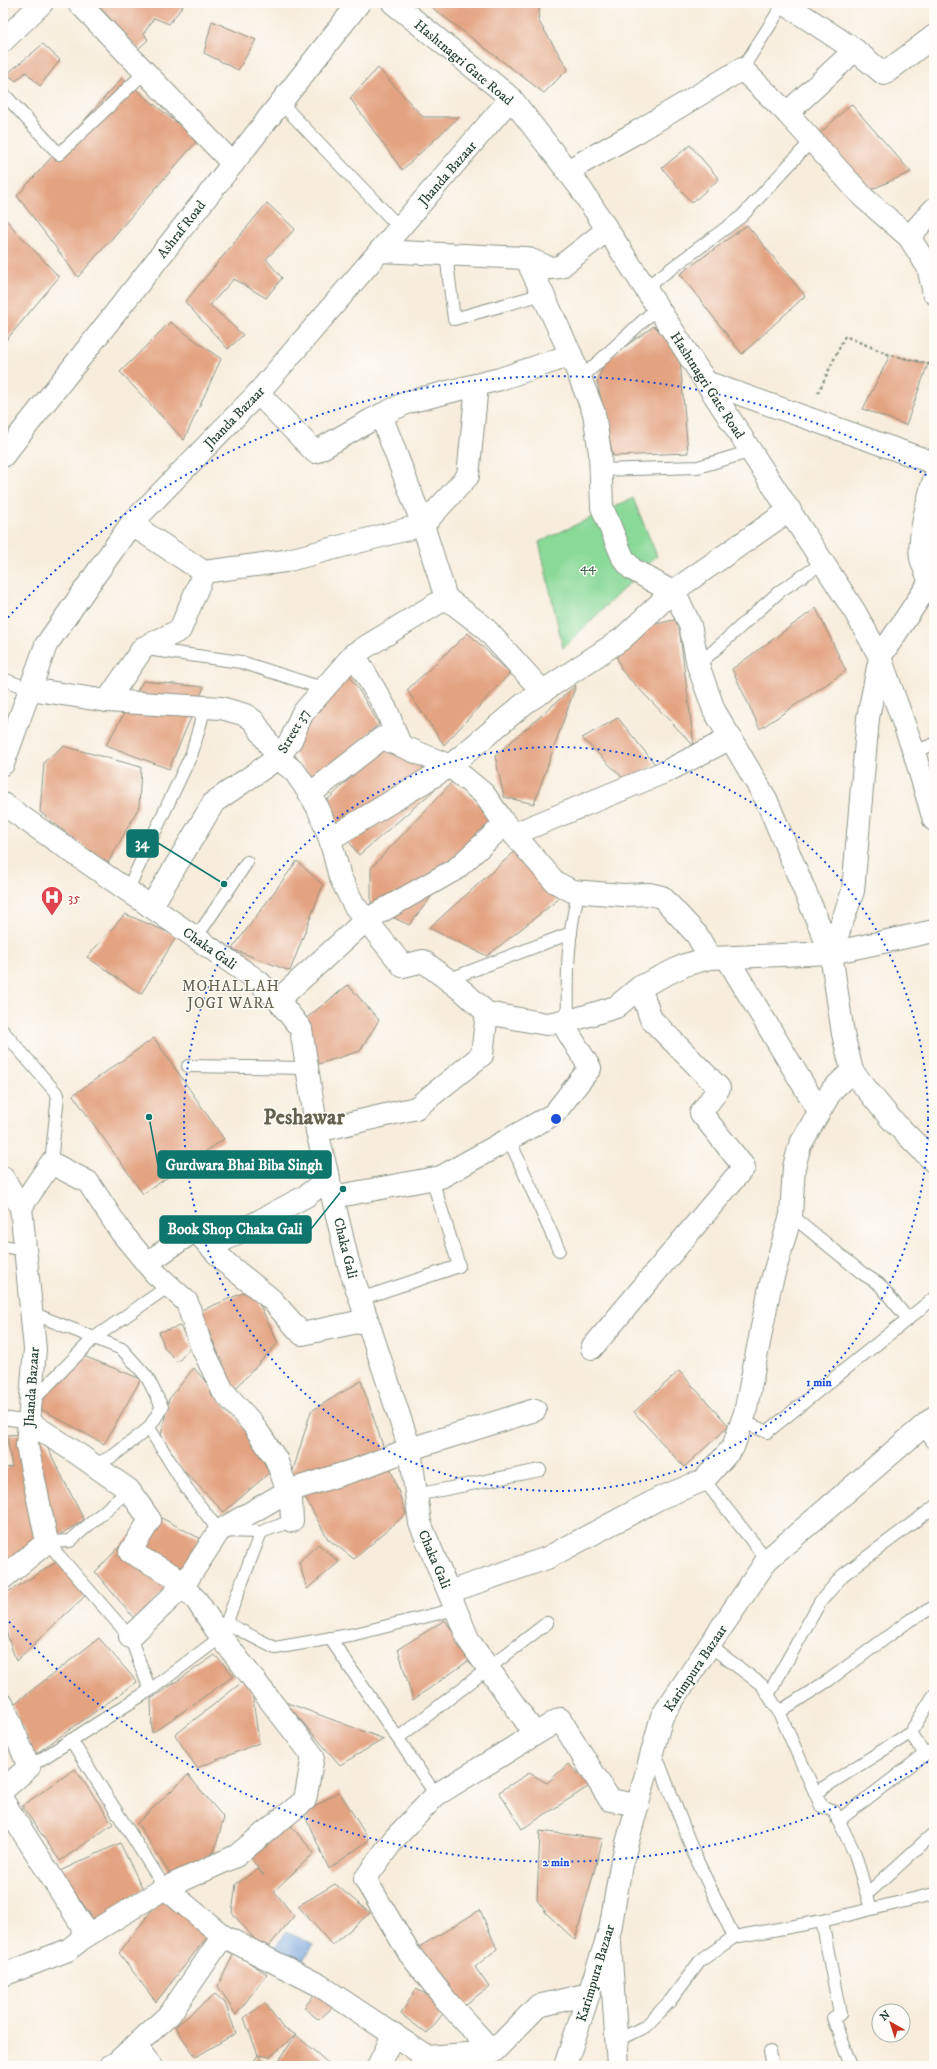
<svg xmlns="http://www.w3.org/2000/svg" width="937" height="2069" viewBox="0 0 937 2069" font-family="'IM FELL DW Pica',serif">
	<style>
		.green { fill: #89d998; stroke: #548b66 }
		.water { fill: #709fd9; stroke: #486e86 }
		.building { fill: #e3a381 }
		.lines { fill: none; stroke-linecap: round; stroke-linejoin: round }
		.service-casing { stroke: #8c9588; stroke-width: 14 }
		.minor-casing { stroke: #8c9588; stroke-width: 24 }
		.tertiary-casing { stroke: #8c9588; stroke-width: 24 }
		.path { stroke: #8c9588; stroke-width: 2.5; stroke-dasharray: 3 3; stroke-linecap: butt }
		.service { stroke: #fff; stroke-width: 12 }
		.minor { stroke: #fff; stroke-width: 22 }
		.tertiary { stroke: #fff; stroke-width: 22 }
		.ring { fill: none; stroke: #1d4ed8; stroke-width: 2; stroke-dasharray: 2 4 }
		.labels { text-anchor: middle; stroke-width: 3; stroke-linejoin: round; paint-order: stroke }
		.street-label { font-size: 14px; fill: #1f3d34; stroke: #fdfcf7 }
		.park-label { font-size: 14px; fill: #3a644d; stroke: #fdfcf7 }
		.health-label { font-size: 14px; fill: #be3a42; stroke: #fdfcf7; text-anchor: start }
		.neighbourhood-label { font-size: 15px; letter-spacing: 1px; fill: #64614f; stroke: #fdfcf7 }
		.town-label { font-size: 22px; font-weight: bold; fill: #64614f; stroke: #fdfcf7 }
		.centre { fill: #1d4ed8; stroke: #fdfcf7; stroke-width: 2 }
		.ring-label { font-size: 12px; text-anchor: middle; font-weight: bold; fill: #1d4ed8; stroke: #fdfcf7; stroke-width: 3; stroke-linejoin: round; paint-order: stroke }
		.leader { fill: none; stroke: #0f766e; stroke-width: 1.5 }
		.callout-dot { fill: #0f766e; stroke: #fdfcf7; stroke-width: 1.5 }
		.callout { fill: #0f766e; stroke: #0f766e; stroke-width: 1.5 }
		.callout-label { font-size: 15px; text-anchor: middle; font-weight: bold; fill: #fff }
	</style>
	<rect width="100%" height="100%" fill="#fdfcf7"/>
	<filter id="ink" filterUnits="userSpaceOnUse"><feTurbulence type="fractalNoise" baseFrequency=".025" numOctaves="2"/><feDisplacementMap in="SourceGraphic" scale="8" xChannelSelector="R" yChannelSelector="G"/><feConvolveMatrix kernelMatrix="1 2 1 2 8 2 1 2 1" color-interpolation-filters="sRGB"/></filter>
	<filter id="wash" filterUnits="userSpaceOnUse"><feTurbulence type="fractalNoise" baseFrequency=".012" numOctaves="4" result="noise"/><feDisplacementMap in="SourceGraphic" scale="16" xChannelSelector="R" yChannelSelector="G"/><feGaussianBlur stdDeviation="0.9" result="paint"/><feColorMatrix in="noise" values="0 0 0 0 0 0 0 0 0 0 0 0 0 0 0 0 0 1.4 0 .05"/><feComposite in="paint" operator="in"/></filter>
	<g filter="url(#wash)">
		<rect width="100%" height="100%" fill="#f8eddd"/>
		<!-- green -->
		<polygon class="green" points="633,498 657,556 563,648 539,542"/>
		<!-- water -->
		<polygon class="water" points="286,1931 313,1945 302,1964 274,1950"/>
		<g id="blocks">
			<!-- building -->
			<g class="building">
				<polygon points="3,3 9,6 3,15"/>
				<polygon points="96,3 180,3 183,6 169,24 154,18 144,33 148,40 138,49"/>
				<polygon points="426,3 540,3 538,20 568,69 544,93"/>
				<polygon points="212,21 256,40 238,70 204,53"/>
				<polygon points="43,44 60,60 40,86 26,72 16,81 7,74"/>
				<polygon points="378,68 423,117 459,117 402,170 350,98"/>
				<polygon points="122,78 198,140 78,277 17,196"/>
				<polygon points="851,104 911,172 868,191 816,137"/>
				<polygon points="690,145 719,179 692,203 662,168"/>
				<polygon points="267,203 295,229 266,259 282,278 266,298 234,279 210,305 243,335 228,349 185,302"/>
				<polygon points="3,217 59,277 3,344"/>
				<polygon points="747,225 805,296 742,354 680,274"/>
				<polygon points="170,322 221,359 184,440 120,372"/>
				<polygon points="654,326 679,349 688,453 613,456 597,381 606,360"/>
				<polygon points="890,355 928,364 906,425 863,409"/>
				<polygon points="816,608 846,671 760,729 732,669"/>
				<polygon points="678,619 694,746 622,671 609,635"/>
				<polygon points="468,633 510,673 444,745 407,690"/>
				<polygon points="348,672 379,724 314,784 291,749 312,713"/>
				<polygon points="143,681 204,687 169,769 106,745"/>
				<polygon points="576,685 534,804 504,797 495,756"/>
				<polygon points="618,718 655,764 626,781 582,738"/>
				<polygon points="385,745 453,774 359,855 322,805"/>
				<polygon points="63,746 141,767 139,807 107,865 40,812 44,762"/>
				<polygon points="452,782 494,817 409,925 371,907 371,868"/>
				<polygon points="521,846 565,894 487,956 429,928"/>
				<polygon points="297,861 323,885 290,971 232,949"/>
				<polygon points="125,914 177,936 141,994 87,957"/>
				<polygon points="348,985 379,1020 360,1051 312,1066 304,1020"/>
				<polygon points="154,1038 224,1139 143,1194 73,1095"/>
				<polygon points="252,1289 278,1343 234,1390 200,1311"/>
				<polygon points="180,1326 191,1347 178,1362 165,1349 159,1332"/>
				<polygon points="81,1355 141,1379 104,1444 36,1406"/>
				<polygon points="194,1368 254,1440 269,1473 224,1512 182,1469 161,1435 169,1399"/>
				<polygon points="679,1371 729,1426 684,1467 634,1412"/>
				<polygon points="361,1381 406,1514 354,1559 328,1539 292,1474 311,1411"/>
				<polygon points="40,1433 84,1520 3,1569 3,1468 12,1467 7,1435"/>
				<polygon points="152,1513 205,1541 137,1622 95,1572"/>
				<polygon points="318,1544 339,1562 307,1589 299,1562"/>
				<polygon points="57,1562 86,1595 16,1661 3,1622 3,1595"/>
				<polygon points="445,1620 471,1659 413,1700 398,1649"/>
				<polygon points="99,1638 137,1682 34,1755 13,1705"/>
				<polygon points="215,1655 234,1676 152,1733 151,1699"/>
				<polygon points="250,1676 259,1743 197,1768 175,1735"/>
				<polygon points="285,1702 384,1739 340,1765"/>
				<polygon points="568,1764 591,1785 522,1829 499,1792 529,1773 547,1783"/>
				<polygon points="75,1769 113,1824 60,1861 22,1806"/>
				<polygon points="188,1775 224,1818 214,1852 172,1877 137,1823"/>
				<polygon points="339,1791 369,1840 329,1869 304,1814"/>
				<polygon points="287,1821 314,1853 274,1891 294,1916 265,1951 232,1913 236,1884 258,1869 264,1876 249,1855"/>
				<polygon points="540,1831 603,1839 575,1940 547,1914 537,1900"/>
				<polygon points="120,1843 143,1889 96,1923 60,1871"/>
				<polygon points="335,1884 370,1913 332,1945 298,1906"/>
				<polygon points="162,1897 211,1932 156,2002 119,1953"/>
				<polygon points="480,1910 497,1949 475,1967 489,1987 462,2007 419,1947"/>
				<polygon points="234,1953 267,1974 236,2015 218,1986"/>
				<polygon points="416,1989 449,2006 427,2034 401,2014"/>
				<polygon points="317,1991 336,2004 319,2020 304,2008"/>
				<polygon points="215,1994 225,2003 236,2033 196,2057 175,2027"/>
				<polygon points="265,2003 283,2028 296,2035 328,2063 327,2066 276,2065 296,2035 270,2057 258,2055 267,2066 251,2066 258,2055 244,2018"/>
			</g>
		</g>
	</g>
	<g filter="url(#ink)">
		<use href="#blocks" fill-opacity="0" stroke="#8c9588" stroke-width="1"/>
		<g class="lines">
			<!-- service casing -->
			<g class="service-casing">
				<g id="service">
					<polyline points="742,69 784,3"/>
					<polyline points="3,93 59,154 145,72"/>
					<polyline points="281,103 400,228"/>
					<polyline points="446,254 454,319 543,294"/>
					<polyline points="645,288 742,216 812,140"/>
					<polyline points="580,379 658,307"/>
					<polyline points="601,470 698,467 752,451"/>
					<polyline points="146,649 241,662 322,688"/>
					<polyline points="698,665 780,591 824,562"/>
					<polyline points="3,679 30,689"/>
					<polyline points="914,752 934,744"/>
					<polyline points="127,891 192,753 205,707"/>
					<polyline points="196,938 247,862"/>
					<polyline points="447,980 571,933"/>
					<path d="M568 1020C567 976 567 934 579 891"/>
					<polyline points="3,1031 58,1095 51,1163"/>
					<polyline points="188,1066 308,1068"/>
					<polyline points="509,1139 559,1250"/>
					<polyline points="791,1215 862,1273 879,1284 908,1319"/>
					<polyline points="3,1246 25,1250"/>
					<polyline points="360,1299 459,1266 432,1179"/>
					<polyline points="32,1313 122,1349 147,1377 162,1407 149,1428 187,1489 219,1531 261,1532 292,1521"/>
					<polyline points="31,1402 94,1338 169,1286"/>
					<polyline points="3,1418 29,1422"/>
					<polyline points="742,1421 767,1432 934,1298"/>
					<polyline points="922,1427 934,1444"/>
					<polyline points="94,1465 113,1456 149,1428"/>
					<polyline points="704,1480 767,1560"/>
					<polyline points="129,1490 70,1541 47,1542 130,1637 150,1690"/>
					<polyline points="416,1495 540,1470"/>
					<polyline points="226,1623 275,1648 355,1634 456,1609"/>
					<polyline points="330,1638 436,1795"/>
					<polyline points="710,1646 762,1685 779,1712 821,1806 834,1811 855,1854 871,1909"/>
					<polyline points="768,1695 820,1602 843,1575 934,1507"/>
					<polyline points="779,1712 829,1680 910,1620 934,1607"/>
					<polyline points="910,1733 925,1754"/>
					<polyline points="398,1738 547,1623"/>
					<polyline points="71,1740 165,1888"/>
					<polyline points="654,1750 694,1854 734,1937"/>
					<polyline points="29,1767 150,1690 221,1637 261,1532"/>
					<polyline points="815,1793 910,1733 934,1695"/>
					<polyline points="838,1821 925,1754 934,1749"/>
					<polyline points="867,1894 934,1833"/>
					<polyline points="822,1921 840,2014 833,2018 851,2066"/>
					<polyline points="616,2041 646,2026 670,2001 700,1961 734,1937 822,1921 934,1894"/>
					<polyline points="770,2052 773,2066"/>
				</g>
			</g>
			<!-- minor casing -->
			<g class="minor-casing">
				<g id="minor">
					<polyline points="79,3 233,164"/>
					<polyline points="393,3 511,98 579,186 855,612 880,657 914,752 934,820"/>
					<polyline points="784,3 855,50 787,113"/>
					<polyline points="3,41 42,3"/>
					<polyline points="855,50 884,74 934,36"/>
					<polyline points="567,171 637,132 742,69 787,113 864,198 909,237"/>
					<polyline points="934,209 909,237 928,267 934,293"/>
					<polyline points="380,251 526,258 550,268 560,267 607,230"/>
					<polyline points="526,258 571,355 594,413 600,453 602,507 623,558 632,569 672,592 679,601 690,625 698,665 714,710 766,799 831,953 843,1034 852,1071 890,1118 934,1162"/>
					<polyline points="706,382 934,463"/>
					<polyline points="477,385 468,476 423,525 446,598 484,627 543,692"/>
					<polyline points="258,393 315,452 371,420 408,402 500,379 571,355"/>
					<polyline points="131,524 204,572 285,561 423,525 381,415"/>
					<path d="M930 582C927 574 923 566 921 558 918 536 928 500 934 479"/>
					<polyline points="354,654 387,711 400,745"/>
					<polyline points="30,689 107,701 143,648 180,630 204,572"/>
					<polyline points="107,701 221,708 246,715 254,721 278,758 295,772 310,794 318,808 330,839 340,877 354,905 403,966 423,961 464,992 487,1013 546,1024 576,1019 616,1007 640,987 685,965 710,958 831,953 934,931"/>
					<polyline points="3,764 46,645 131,524 258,393 511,98"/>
					<polyline points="310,794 382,738 450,766 484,794 505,824 555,882 572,891 623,895 649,894 662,897 697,935 710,958"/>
					<polyline points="3,804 258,981 278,1000 301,1029 317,1131 348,1262 410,1449 420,1523 469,1641 535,1734"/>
					<polyline points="514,834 667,771 731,738"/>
					<polyline points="330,839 450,766 525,703 622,639 672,592 790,510"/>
					<polyline points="151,907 214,802 278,758 291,740 302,714 354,654 446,598"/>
					<polyline points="831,953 853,891 868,718 880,657 930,582 934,579"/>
					<polyline points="727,958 819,1111"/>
					<polyline points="278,1000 366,920 456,869 505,824"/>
					<polyline points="317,1131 416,1108 482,1055 487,1013"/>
					<polyline points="3,1178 21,1207 35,1349 27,1446 47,1542 3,1578"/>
					<polyline points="333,1197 441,1177 554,1114 590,1068 561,1021"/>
					<polyline points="21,1207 51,1163 88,1182 121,1232 154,1272 187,1302 201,1345 223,1391 252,1423 276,1459 291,1500 292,1521"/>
					<polyline points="211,1247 306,1196 329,1178"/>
					<polyline points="147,1263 195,1230 226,1263 271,1299 302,1334 367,1320"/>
					<polyline points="592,1348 744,1167 701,1113 719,1088 651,1019 640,987"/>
					<polyline points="29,1422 75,1452 129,1490 150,1520 130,1552 172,1575 197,1601 221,1637 313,1756 305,1800 236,1856 165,1888"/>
					<polyline points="449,1592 547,1558 660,1498 704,1480 733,1447 745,1413 770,1287 791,1215 794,1167 800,1145 832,1090 852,1071"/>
					<polyline points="130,1637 183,1586 219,1531 288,1491 358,1469 410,1449 535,1410"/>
					<polyline points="3,1705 29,1767 3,1790"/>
					<polyline points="3,1801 82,1925 83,1938 68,1950 3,1975"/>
					<polyline points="83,1938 165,1888 223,1936 319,1985 427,2057"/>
					<polyline points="610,1943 618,2066"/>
					<polyline points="135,2045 151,2066"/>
					<polyline points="493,2052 449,2004 409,1953 365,1879 394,1839 436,1795 560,1719 610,1800 638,1805"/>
					<polyline points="110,2066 115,2064 170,2014 223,1936"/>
					<polyline points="378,2066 394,2034"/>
					<polyline points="420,2066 427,2057 493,2052 538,2006 589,1994"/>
					<polyline points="565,2066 610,1930 621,1865 662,1716 767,1560 934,1417"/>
				</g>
			</g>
			<!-- tertiary casing -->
			<g class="tertiary-casing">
				<polyline id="tertiary" points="3,456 359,3"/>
			</g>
			<!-- path -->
			<polyline class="path" points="818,393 845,336 890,355 934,365"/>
			<!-- service -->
			<use href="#service" class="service"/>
			<!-- minor -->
			<use href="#minor" class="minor"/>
			<!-- tertiary -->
			<use href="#tertiary" class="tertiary"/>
		</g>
	</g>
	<!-- distance rings -->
	<g class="ring">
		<circle cx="556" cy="1119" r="372"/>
		<path d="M933 1759A743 743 0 0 1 4 1616M4 622A743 743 0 0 1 933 479"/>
	</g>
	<!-- icons -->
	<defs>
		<g id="hospital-pin" transform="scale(1.15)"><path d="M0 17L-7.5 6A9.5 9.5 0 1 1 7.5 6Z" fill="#e0444e" stroke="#fdfcf7"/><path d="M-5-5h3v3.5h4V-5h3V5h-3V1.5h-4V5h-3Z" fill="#fff"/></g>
	</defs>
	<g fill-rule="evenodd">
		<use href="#hospital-pin" x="52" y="897"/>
	</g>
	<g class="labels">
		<!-- street labels -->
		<g class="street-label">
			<text transform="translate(464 62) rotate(40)" y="5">Hashtnagri Gate Road</text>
			<text transform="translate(447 173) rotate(-49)" y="5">Jhanda Bazaar</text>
			<text transform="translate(181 229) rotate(-52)" y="5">Ashraf Road</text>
			<text transform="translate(708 385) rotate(57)" y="5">Hashtnagri Gate Road</text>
			<text transform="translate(234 417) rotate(-46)" y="5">Jhanda Bazaar</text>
			<text transform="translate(293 731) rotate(-60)" y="5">Street 37</text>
			<text transform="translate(210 948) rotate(35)" y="5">Chaka Gali</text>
			<text transform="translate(346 1248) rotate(76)" y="5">Chaka Gali</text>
			<text transform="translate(31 1387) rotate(-86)" y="5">Jhanda Bazaar</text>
			<text transform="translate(435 1559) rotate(67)" y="5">Chaka Gali</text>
			<text transform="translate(695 1668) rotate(-56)" y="5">Karimpura Bazaar</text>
			<text transform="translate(595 1973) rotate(-73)" y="5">Karimpura Bazaar</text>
		</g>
		<!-- park labels -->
		<g class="park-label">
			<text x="588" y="571">44</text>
		</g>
		<!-- health labels -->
		<g class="health-label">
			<text x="68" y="902">35</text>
		</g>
		<!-- neighbourhood labels -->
		<g class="neighbourhood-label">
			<text x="231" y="991">MOHALLAH<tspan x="231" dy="17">JOGI WARA</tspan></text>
		</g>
		<!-- town labels -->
		<g class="town-label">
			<text x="304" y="1124">Peshawar</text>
		</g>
	</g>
	<circle cx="556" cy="1119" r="6" class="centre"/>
	<g class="ring-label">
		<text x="819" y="1386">1 min</text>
		<text x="556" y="1866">2 min</text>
	</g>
	<!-- callouts -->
	<path class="leader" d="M224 884L158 843M149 1117L158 1165M343 1189L311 1229"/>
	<g class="callout-dot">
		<circle cx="224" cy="884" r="4"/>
		<circle cx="149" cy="1117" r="4"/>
		<circle cx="343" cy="1189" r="4"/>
	</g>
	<g class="callout">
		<rect x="127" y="830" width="31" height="27" rx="4"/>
		<rect x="158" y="1151" width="173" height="27" rx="4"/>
		<rect x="160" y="1216" width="151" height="27" rx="4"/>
	</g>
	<g class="callout-label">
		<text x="142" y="848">34</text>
		<text x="244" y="1170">Gurdwara Bhai Biba Singh</text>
		<text x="235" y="1234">Book Shop Chaka Gali</text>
	</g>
	<!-- margin -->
	<rect width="937" height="2069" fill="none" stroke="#fdfcf7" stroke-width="16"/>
	<!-- north arrow -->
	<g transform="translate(891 2023) rotate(321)"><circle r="19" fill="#fdfcf7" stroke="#a4b0a9"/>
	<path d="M0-3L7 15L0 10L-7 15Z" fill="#c8321e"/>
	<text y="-6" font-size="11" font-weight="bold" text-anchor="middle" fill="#1f3d34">N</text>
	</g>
</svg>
